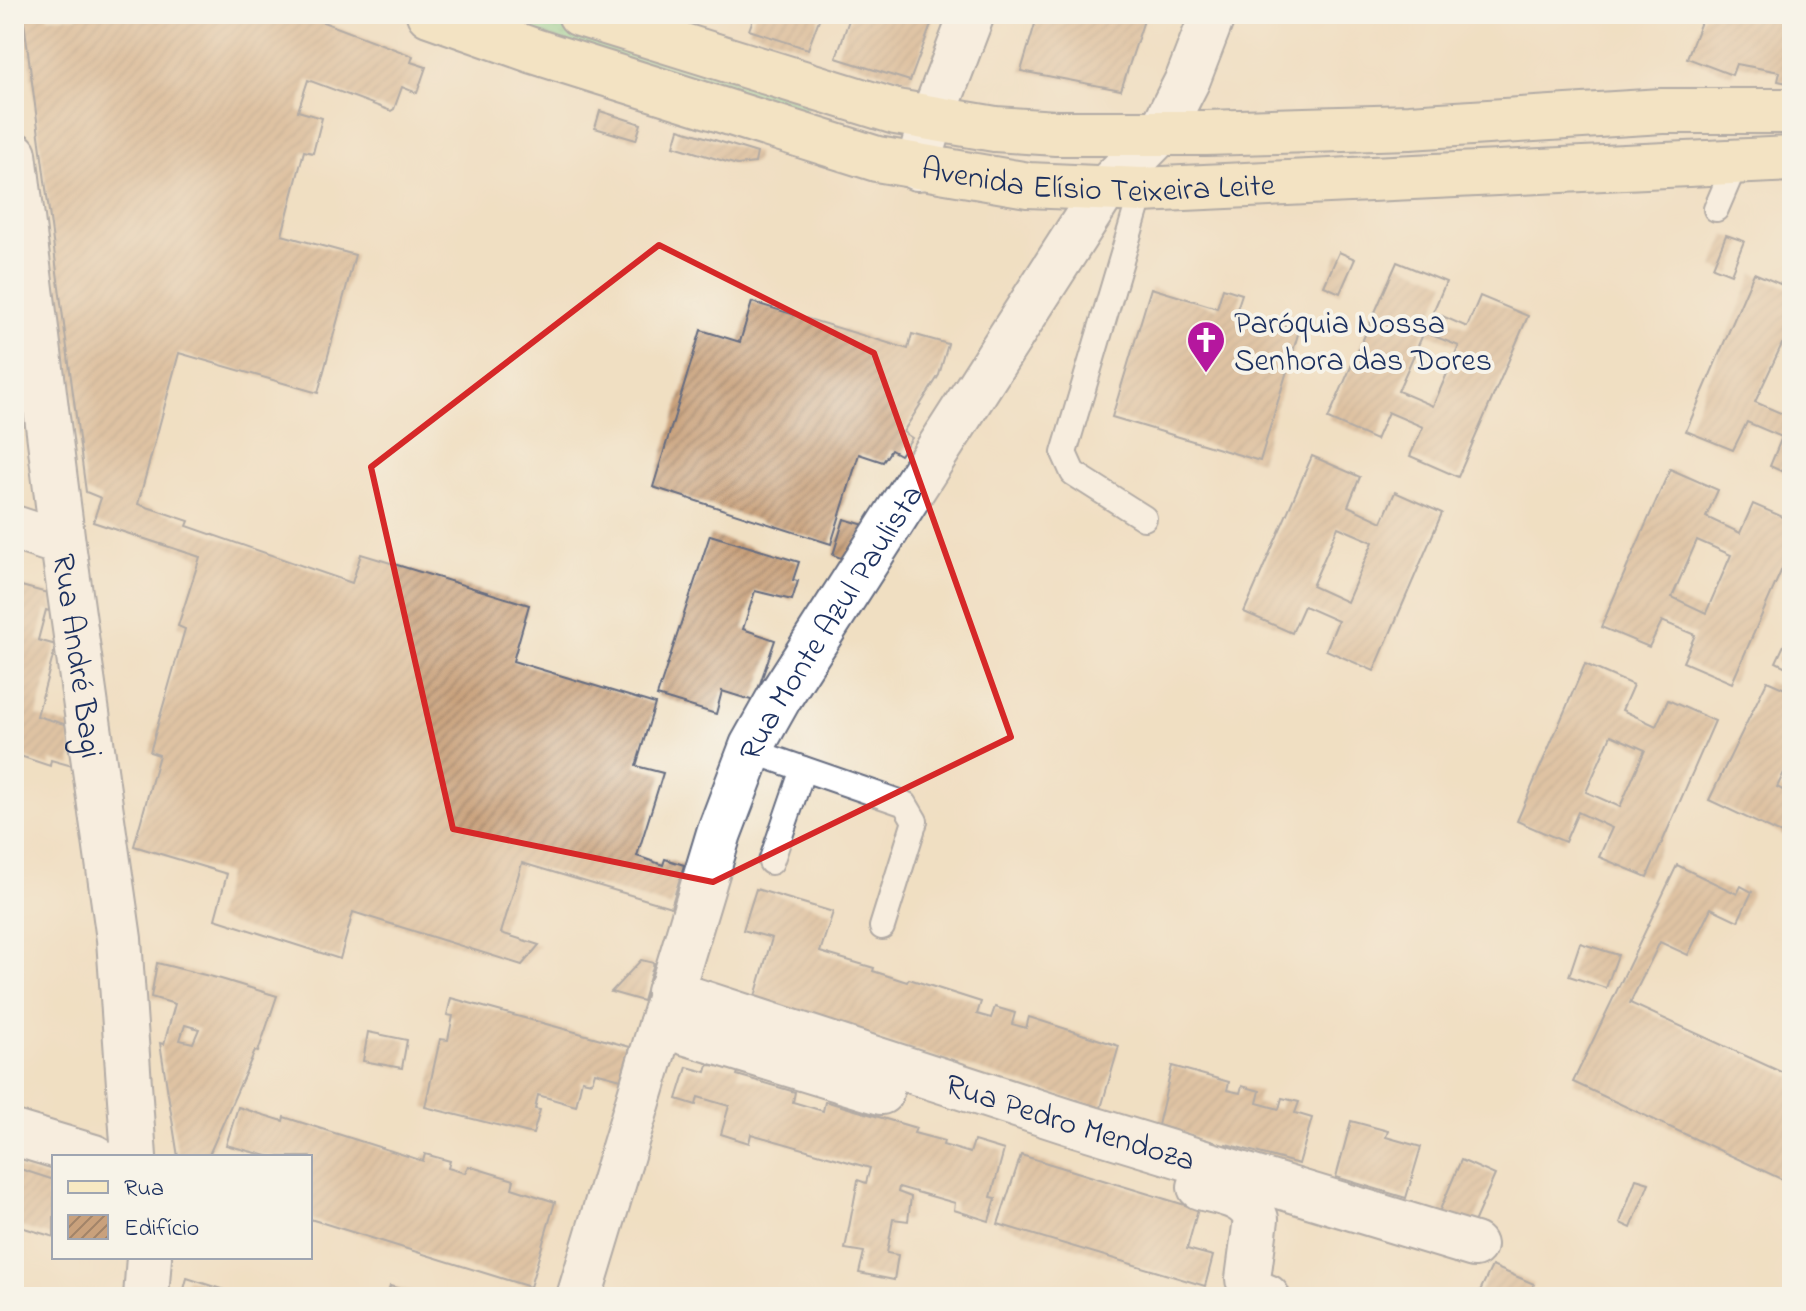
<svg xmlns="http://www.w3.org/2000/svg" width="1806" height="1311" viewBox="0 0 1806 1311" font-family="'Indie Flower',sans-serif">
	<style>
		.grass { fill: url(#grass-dots); stroke: #4e847c; stroke-width: 2 }
		.building { fill: url(#building-hatch); fill-rule: evenodd }
		.lines { fill: none; stroke-linecap: round; stroke-linejoin: round }
		.lane-casing { stroke: #666d81; stroke-width: 28 }
		.street-casing { stroke: #666d81; stroke-width: 48 }
		.secondary-casing { stroke: #666d81; stroke-width: 48 }
		.lane { stroke: #fff; stroke-width: 24 }
		.street { stroke: #fff; stroke-width: 44 }
		.secondary { stroke: #f7e9c3; stroke-width: 44 }
		.marked { fill: none; stroke: #d62828; stroke-width: 6; stroke-linejoin: round }
		.labels { text-anchor: middle; stroke-width: 8; stroke-linejoin: round; paint-order: stroke }
		.street-label { font-size: 32px; fill: #1b2f5e; stroke: #f7f3e8 }
		.poi-label { font-size: 32px; fill: #1b2f5e; stroke: #f7f3e8; text-anchor: start }
	</style>
	<defs>
		<pattern id="grass-dots" width="8" height="8" patternUnits="userSpaceOnUse" patternTransform="scale(2)"><rect width="8" height="8" fill="#81d89b"/><path d="M2 2h.1M6 6h.1" fill="none" stroke="#6fba88" stroke-width="1.8" stroke-linecap="round"/></pattern>
		<pattern id="building-hatch" width="6" height="6" patternUnits="userSpaceOnUse" patternTransform="scale(2)"><rect width="6" height="6" fill="#c9a17c"/><path d="M-1 1l2-2M0 6l6-6M5 7l2-2" fill="none" stroke="#a28469"/></pattern>
	</defs>
	<rect width="100%" height="100%" fill="#f7f3e8"/>
	<filter id="ink" filterUnits="userSpaceOnUse"><feTurbulence type="fractalNoise" baseFrequency=".0125" numOctaves="2"/><feDisplacementMap in="SourceGraphic" scale="16" xChannelSelector="R" yChannelSelector="G"/><feConvolveMatrix kernelMatrix="1 2 1 2 8 2 1 2 1" color-interpolation-filters="sRGB"/></filter>
	<filter id="wash" filterUnits="userSpaceOnUse"><feTurbulence type="fractalNoise" baseFrequency=".006" numOctaves="4" result="noise"/><feDisplacementMap in="SourceGraphic" scale="32" xChannelSelector="R" yChannelSelector="G"/><feGaussianBlur stdDeviation="1.8" result="paint"/><feColorMatrix in="noise" values="0 0 0 0 0 0 0 0 0 0 0 0 0 0 0 0 0 1.4 0 .05"/><feComposite in="paint" operator="in"/></filter>
	<g filter="url(#wash)">
		<rect width="100%" height="100%" fill="#f0dfc2"/>
		<!-- grass -->
		<polygon class="grass" points="476,14 525,14 808,103 801,116"/>
		<g id="blocks">
			<!-- building -->
			<g class="building">
				<polygon points="23,14 47,14 48,17 78,17 79,14 302,14 413,56 411,62 426,67 417,93 402,87 394,109 391,111 308,80 298,111 322,118 313,153 304,151 282,235 355,255 318,393 179,353 138,504 189,521 187,526 352,583 361,554 529,605 513,661 655,704 636,766 663,773 637,856 663,865 665,859 684,865 671,907 522,863 501,933 539,945 522,965 353,912 340,959 215,919 227,874 134,846 159,755 150,752 185,629 178,626 200,557 93,522 101,498 86,492"/>
				<polygon points="755,14 821,14 808,49 749,30"/>
				<polygon points="851,14 935,14 910,81 836,58"/>
				<polygon points="1038,14 1146,14 1121,90 1021,71"/>
				<polygon points="1704,14 1792,14 1792,84 1778,81 1780,72 1736,64 1732,75 1687,58"/>
				<polygon points="600,111 641,124 636,140 595,128"/>
				<polygon points="679,129 757,153 755,163 737,165 674,146"/>
				<polygon points="1726,235 1744,241 1731,274 1713,267"/>
				<polygon points="1339,252 1355,259 1340,293 1324,286"/>
				<path d="M1397 262 1446 282 1433 312 1467 327 1480 296 1528 316 1458 477 1410 456 1423 427 1388 412 1376 440 1328 419ZM1424 332 1459 346 1433 406 1398 391Z"/>
				<polygon points="1754,273 1792,289 1792,348 1782,344 1755,402 1792,418 1792,476 1770,466 1782,437 1747,422 1733,450 1686,431"/>
				<polygon points="1151,288 1217,308 1223,288 1242,294 1236,312 1299,331 1260,461 1112,417"/>
				<polygon points="752,302 908,349 912,334 948,344 939,375 903,432 912,438 900,455 891,450 883,462 859,454 831,544 653,487 701,330 740,342"/>
				<path d="M1312 456 1360 477 1348 506 1382 522 1395 492 1442 513 1374 671 1326 650 1338 621 1304 606 1292 633 1244 612ZM1338 527 1373 542 1347 602 1312 586Z"/>
				<path d="M1670 469 1718 490 1706 517 1740 533 1753 504 1792 521V546L1732 683 1683 662 1695 635 1662 621 1649 647 1601 627ZM1697 540 1731 555 1706 613 1672 597Z"/>
				<polygon points="844,519 868,526 846,560 833,555"/>
				<polygon points="710,535 799,562 793,580 798,581 792,600 755,591 743,629 775,640 754,701 722,691 716,714 657,696"/>
				<polygon points="14,584 51,594 53,612 46,610 38,640 56,645 37,716 71,726 72,766 51,760 50,766 14,754"/>
				<polygon points="1792,628 1792,653 1786,667 1776,662"/>
				<path d="M1585 664 1633 685 1622 710 1656 726 1668 700 1715 721 1647 877 1599 857 1612 828 1578 812 1565 842 1517 821ZM1611 735 1645 750 1620 807 1586 792Z"/>
				<polygon points="1767,681 1792,692 1792,756 1777,787 1792,795 1792,839 1709,800"/>
				<polygon points="1677,865 1737,894 1741,886 1752,892 1738,921 1711,908 1688,955 1660,942 1630,1003 1792,1077 1792,1184 1573,1082"/>
				<polygon points="756,889 833,912 820,952 874,968 873,971 907,982 909,979 981,1002 977,1014 991,1018 995,1007 1015,1013 1012,1024 1026,1028 1029,1017 1119,1046 1101,1108 754,1000 772,938 743,930"/>
				<polygon points="1580,943 1618,955 1606,988 1569,976"/>
				<polygon points="641,960 654,963 643,1001 611,992"/>
				<path d="M157 963 221 979 277 996 258 1052 255 1051 208 1157H178L160 1043 164 1044 175 1004 151 997ZM185 1025 199 1029 193 1043 180 1040Z"/>
				<polygon points="451,998 630,1047 621,1079 595,1072 592,1082 582,1080 576,1106 538,1095 535,1109 540,1110 533,1134 425,1107 440,1039 448,1040 453,1016 447,1015"/>
				<polygon points="368,1032 407,1040 402,1068 363,1061"/>
				<polygon points="708,1065 740,1067 737,1075 795,1092 793,1102 823,1111 825,1102 828,1102 916,1128 914,1133 944,1141 943,1145 970,1153 974,1141 1004,1150 991,1197 996,1198 989,1221 954,1210 955,1203 899,1187 898,1192 911,1197 908,1221 893,1219 887,1253 898,1255 894,1280 859,1273 864,1252 845,1249 858,1180 866,1183 870,1168 751,1134 749,1143 721,1134 729,1106 698,1097 696,1105 677,1099 687,1067 706,1072"/>
				<polygon points="1172,1066 1229,1082 1227,1090 1240,1093 1242,1086 1260,1091 1257,1103 1279,1109 1282,1098 1299,1102 1295,1113 1312,1118 1299,1164 1226,1144 1224,1147 1158,1125"/>
				<polygon points="238,1107 283,1121 284,1117 423,1161 425,1154 450,1161 448,1168 465,1173 468,1166 514,1180 512,1188 555,1202 530,1287 310,1219 310,1157 271,1157 226,1145"/>
				<polygon points="1351,1121 1388,1131 1386,1137 1421,1147 1406,1198 1336,1177"/>
				<polygon points="1021,1155 1198,1209 1187,1249 1213,1256 1205,1286 998,1224"/>
				<polygon points="1461,1160 1495,1175 1472,1227 1439,1212"/>
				<polygon points="14,1167 54,1180 54,1237 14,1225"/>
				<polygon points="1636,1179 1649,1183 1631,1228 1620,1223"/>
				<polygon points="1492,1266 1534,1284 1528,1297 1477,1297"/>
				<polygon points="187,1278 243,1296 243,1297 182,1297"/>
				<polygon points="390,1286 424,1296 424,1297 387,1297"/>
				<polygon points="627,1289 653,1296 653,1297 625,1297"/>
			</g>
		</g>
	</g>
	<g filter="url(#ink)">
		<use href="#blocks" fill-opacity="0" stroke="#666d81" stroke-width="2"/>
		<g class="lines">
			<!-- lane casing -->
			<g class="lane-casing">
				<g id="lane">
					<polyline points="1142,190 1064,453 1073,473 1144,518"/>
					<polyline points="1716,209 1737,160"/>
					<polyline points="752,746 772,758 905,804 915,821 882,927"/>
					<polyline points="771,862 803,769"/>
				</g>
			</g>
			<!-- street casing -->
			<g class="street-casing">
				<g id="street">
					<path id="s1" d="M14 154 63 544 119 939 134 1157"/>
					<polyline points="917,168 932,119 972,14"/>
					<polyline points="14,528 63,544"/>
					<path id="s2" d="M669 992 1069 1122 1474 1245"/>
					<polyline points="661,1025 881,1092"/>
					<polyline points="14,1133 94,1157"/>
					<path d="M1200 1187C1221 1193 1249 1195 1256 1219L1248 1279 1255 1292 1267 1297"/>
					<polyline points="146,1297 149,1257"/>
					<path id="s3" d="M579 1297 719 833 752 746 779 698 1105 189 1161 132 1188 79 1213 14"/>
				</g>
			</g>
			<!-- secondary casing -->
			<g class="secondary-casing">
				<g id="secondary">
					<path id="s4" d="M429 14 534 51 877 159 1028 185 1142 190 1792 159"/>
					<polyline points="580,14 896,112 995,129 1056,133 1206,133 1409,127 1662,111 1792,111"/>
				</g>
			</g>
			<!-- lane -->
			<use href="#lane" class="lane"/>
			<!-- street -->
			<use href="#street" class="street"/>
			<!-- secondary -->
			<use href="#secondary" class="secondary"/>
		</g>
	</g>
	<!-- marked area -->
	<path d="M0 0H1806V1311H0ZM659 245 874 353 1011 737 713 882 453 829 371 467Z" fill="#f0dfc2" fill-opacity=".55" fill-rule="evenodd"/>
	<path class="marked" d="M659 245 874 353 1011 737 713 882 453 829 371 467Z"/>
	<!-- icons -->
	<defs>
		<g id="church-pin" transform="scale(2)"><path d="M0 17L-7.5 6A9.5 9.5 0 1 1 7.5 6Z" fill="#b5179e" stroke="#f7f3e8"/><path d="M-1.2-6h2.4v3.5h3.3v2.4h-3.3V6h-2.4V-.1h-3.3v-2.4h3.3Z" fill="#fff"/></g>
	</defs>
	<g fill-rule="evenodd">
		<use href="#church-pin" x="1206" y="340"/>
	</g>
	<g class="labels">
		<!-- street labels -->
		<g class="street-label">
			<text dy="11" stroke="none"><textPath href="#s4" startOffset="694">Avenida Elísio Teixeira Leite</textPath></text>
			<text dy="11" stroke="none"><textPath href="#s3" startOffset="724">Rua Monte Azul Paulista</textPath></text>
			<text dy="11" stroke="none"><textPath href="#s1" startOffset="506">Rua André Bagi</textPath></text>
			<text dy="11" stroke="none"><textPath href="#s2" startOffset="422">Rua Pedro Mendoza</textPath></text>
		</g>
		<!-- poi labels -->
		<g class="poi-label">
			<text x="1234" y="333">Paróquia Nossa<tspan x="1234" dy="37">Senhora das Dores</tspan></text>
		</g>
	</g>
	<!-- margin -->
	<rect width="1806" height="1311" fill="none" stroke="#f7f3e8" stroke-width="48"/>
	<!-- legend -->
	<rect x="52" y="1155" width="260" height="104" fill="#f7f3e8" stroke="#9fa5b1" stroke-width="2"/>
	<rect x="68" y="1181" width="40" height="12" fill="#f7e9c3" stroke="#9fa5b1" stroke-width="2"/>
	<text x="124" y="1195" font-size="24" fill="#1b2f5e">Rua</text>
	<rect x="68" y="1215" width="40" height="24" fill="url(#building-hatch)" stroke="#9fa5b1" stroke-width="2"/>
	<text x="124" y="1235" font-size="24" fill="#1b2f5e">Edifício</text>
</svg>
